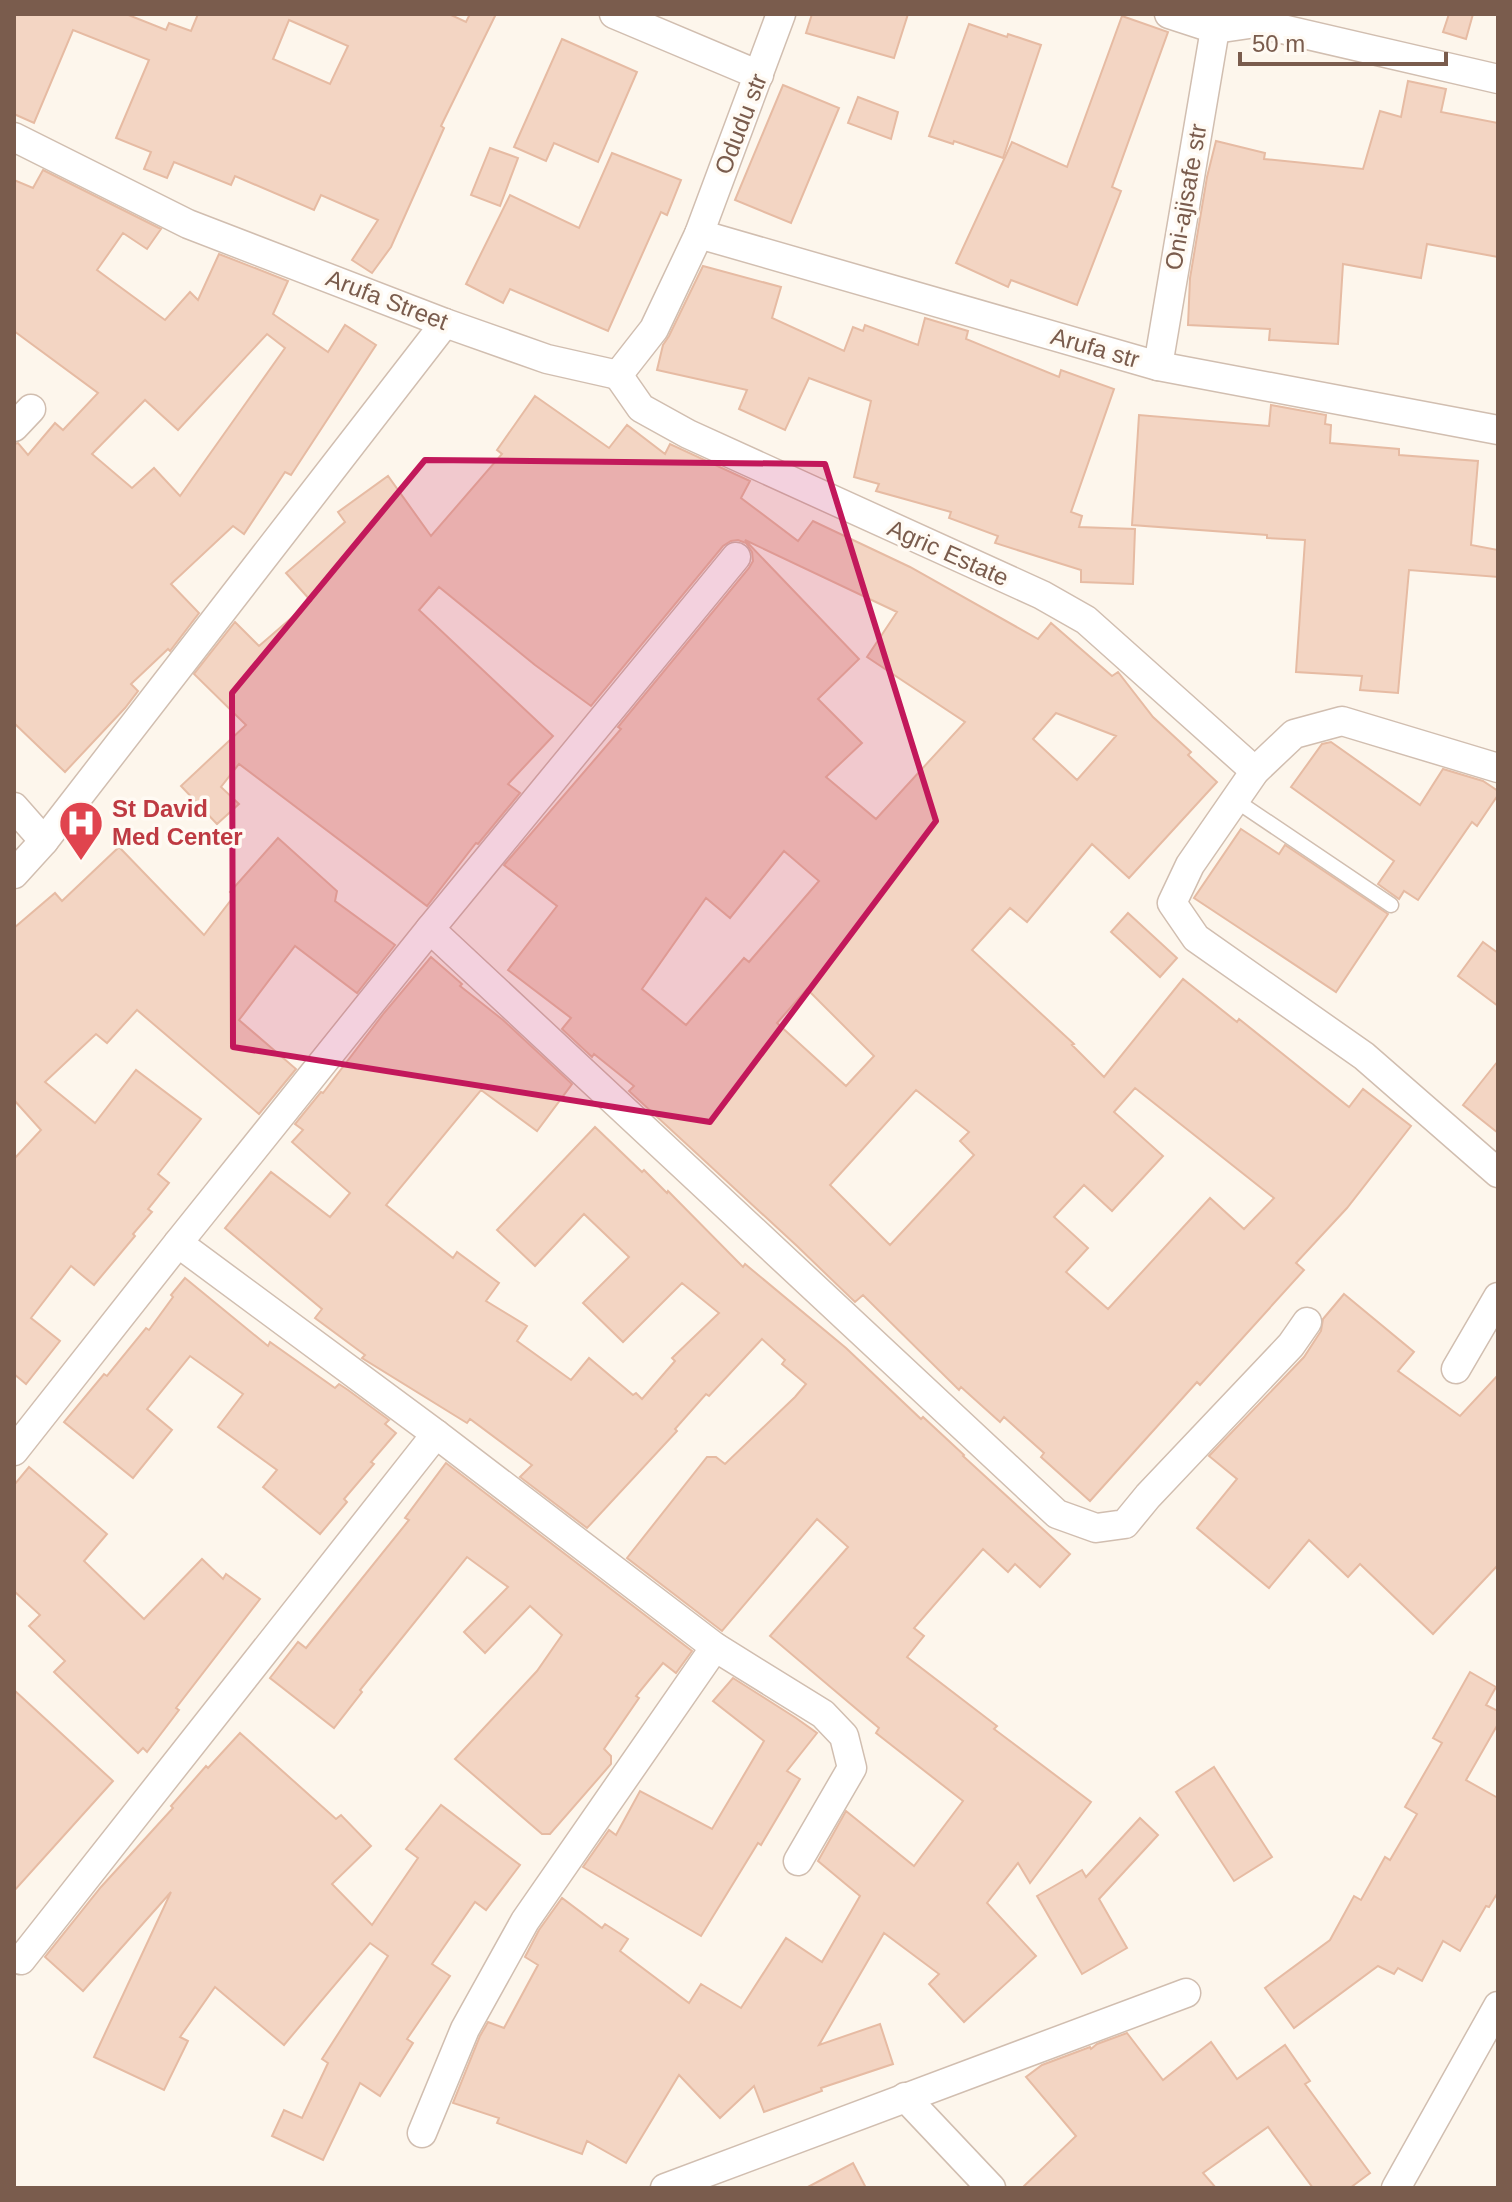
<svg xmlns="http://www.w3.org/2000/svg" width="1512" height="2202" viewBox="0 0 1512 2202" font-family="Helvetica,sans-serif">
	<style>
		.building { fill: #f3d5c3; stroke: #e6bba3; stroke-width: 2; fill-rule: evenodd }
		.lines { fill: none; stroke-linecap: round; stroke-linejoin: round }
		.lane-casing { stroke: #d1beb0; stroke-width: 17 }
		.street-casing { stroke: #d1beb0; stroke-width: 31 }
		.lane { stroke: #fff; stroke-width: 14 }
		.street { stroke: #fff; stroke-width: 28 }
		.marked { fill: #c2185b; fill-opacity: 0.2; stroke: #c2185b; stroke-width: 6; stroke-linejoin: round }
		.labels { text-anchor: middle; stroke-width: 7; stroke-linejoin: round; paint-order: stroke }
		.street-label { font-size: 24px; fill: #7a5c4d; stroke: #fffaf3 }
		.health-label { font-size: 24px; font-weight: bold; fill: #be3a42; stroke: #fffaf3; text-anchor: start }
	</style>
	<rect width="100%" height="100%" fill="#fdf6ec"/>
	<!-- building -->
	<g class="building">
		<path d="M14 14H126L166 30 169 23 191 31 198 14H449L466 22 470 14H496L441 126 444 128 391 247 372 273 352 260 378 220 321 195 314 210 235 176 231 185 174 162 167 178 144 169 151 152 116 138 149 60 73 30 34 123 14 114ZM289 20 348 46 330 84 273 59Z"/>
		<polygon points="812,14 908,14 894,58 806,33"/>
		<polygon points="1449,14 1473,14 1466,39 1443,32"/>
		<polygon points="1122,16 1168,32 1112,187 1121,191 1077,305 1011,280 1008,287 956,263 1012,142 1067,167"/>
		<polygon points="969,24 1007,37 1008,34 1041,45 1003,158 954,141 953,144 929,136"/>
		<polygon points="562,39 637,72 598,162 554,143 546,161 514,147"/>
		<polygon points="1408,81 1446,89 1441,112 1498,123 1498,257 1427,244 1421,278 1343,264 1338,344 1269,340 1270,329 1188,325 1190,278 1207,177 1216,141 1265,153 1264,159 1363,169 1380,111 1401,117"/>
		<polygon points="783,85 839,108 791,223 735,200"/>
		<polygon points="858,97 898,112 891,139 848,123"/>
		<polygon points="490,148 518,158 500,206 471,195"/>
		<polygon points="612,153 681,180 667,215 661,212 608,331 510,289 503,303 466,284 510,195 579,228"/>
		<path d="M43 170 161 229 147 249 123 233 97 270 165 320 190 292 198 300 219 254 288 281 273 314 328 352 345 325 376 345 291 475 285 472 244 534 233 526 171 584 199 613 170 651 168 649 131 684 138 691 125 708 65 772 14 723V444L18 443 28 455 55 423 63 430 98 393 14 331V180L33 188ZM267 334 285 348 180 496 154 468 132 488 92 454 145 400 178 430Z"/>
		<polygon points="703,266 781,287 772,318 844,351 853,327 863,331 865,325 918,345 925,318 968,331 966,339 1059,377 1061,370 1114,389 1071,512 1082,516 1079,527 1135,529 1133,584 1081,582 1081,570 995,543 998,536 949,518 951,512 876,491 879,484 854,477 871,401 809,378 785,430 739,409 747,390 657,370 663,345 669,336"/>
		<path d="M535 396 609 448 627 425 665 454 670 444 750 481 741 498 798 541 813 521 910 567 1038 639 1051 623 1112 676 1118 672 1153 717 1191 752 1188 755 1217 782 1129 878 1092 844 1027 922 1010 908 972 950 1074 1044 1072 1045 1104 1077 1183 979 1237 1022 1239 1019 1349 1107 1363 1089 1411 1126 1347 1208 1296 1263 1304 1270 1200 1385 1197 1382 1090 1501 1041 1457 1044 1453 1004 1417 1000 1422 961 1387 959 1390 863 1295 855 1302 797 1246 629 1091 634 1086 594 1054 592 1057 562 1029 571 1018 508 970 557 906 504 865 621 729 618 727 749 568 753 561 752 552 746 543 738 540 731 541 723 546 591 706 535 665 439 587 419 610 553 736 508 784 520 793 478 844 476 843 427 906 239 764 221 787 239 804 217 824 181 786 246 725 194 674 235 622 259 646 311 601 286 573 345 522 338 512 388 476 431 536 502 454 497 450ZM745 540 897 612 867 657 965 722 876 819 826 777 862 743 818 699 859 659ZM1056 713 1116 736 1077 780 1033 739ZM784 851 819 881 749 962 744 958 686 1025 642 989 706 898 730 918ZM807 989 874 1056 846 1086 777 1023ZM1135 1088 1274 1198 1244 1229 1210 1198 1108 1309 1066 1272 1088 1248 1054 1217 1084 1185 1112 1211 1163 1156 1114 1112ZM916 1090 969 1132 960 1141 974 1155 890 1245 830 1185Z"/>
		<polygon points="1271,405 1326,415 1325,424 1331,425 1330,443 1399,449 1399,455 1478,461 1471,545 1498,550 1498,577 1409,570 1398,693 1360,690 1362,676 1296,672 1305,540 1267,538 1267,535 1132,525 1139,415 1269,426"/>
		<polygon points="1331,742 1420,805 1443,769 1483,781 1498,791 1498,795 1477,826 1472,822 1418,900 1404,891 1399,899 1378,884 1394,861 1291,787 1322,744"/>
		<polygon points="1241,829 1279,854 1285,845 1388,914 1336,992 1194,898"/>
		<polygon points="278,838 337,891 335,901 395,945 357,993 295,946 239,1020 296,1069 259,1114 137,1010 107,1043 96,1034 45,1082 95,1123 136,1070 201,1119 158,1174 169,1183 148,1209 152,1212 133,1234 135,1236 94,1285 71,1266 31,1318 60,1341 26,1384 14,1374 14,1159 41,1130 14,1100 14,928 55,893 62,901 119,847 204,935 234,896 230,892"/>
		<polygon points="1128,913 1177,958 1160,977 1111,932"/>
		<polygon points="1483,942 1498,953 1498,1006 1458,976"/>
		<polygon points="431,957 462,984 460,986 503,1020 572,1084 537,1131 481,1090 386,1205 453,1258 457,1252 499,1283 486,1301 527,1326 517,1341 571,1380 589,1358 633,1395 636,1393 642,1399 675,1361 672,1358 719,1313 682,1283 623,1342 583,1303 629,1257 584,1214 535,1266 497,1230 595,1127 642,1172 644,1170 667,1193 668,1191 743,1267 745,1264 846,1348 921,1419 923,1417 964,1455 963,1456 1070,1554 1040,1587 1015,1564 1008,1572 983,1549 914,1628 924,1636 907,1657 997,1726 994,1729 1091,1802 1030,1883 1018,1863 987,1903 1036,1956 964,2022 929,1984 939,1974 884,1933 819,2045 880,2024 893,2064 821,2088 822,2091 764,2112 754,2086 720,2118 679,2075 626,2163 587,2141 582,2154 497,2123 499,2118 453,2103 480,2036 488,2022 504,2028 538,1965 525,1957 539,1930 562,1898 602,1928 605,1924 628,1939 620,1951 689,2003 701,1984 741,2008 786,1938 822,1962 860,1896 818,1861 846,1811 914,1866 963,1801 876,1733 879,1728 770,1636 848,1547 817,1519 722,1631 627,1558 707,1457 716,1457 725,1464 795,1397 806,1384 782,1364 785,1360 762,1339 709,1396 706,1394 675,1429 677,1431 587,1528 520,1477 532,1465 470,1419 467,1423 362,1358 365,1355 315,1318 322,1309 225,1228 271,1172 330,1217 350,1193 292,1142 303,1130 295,1124 321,1092 323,1093 384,1013"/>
		<polygon points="1498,1061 1498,1133 1463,1105"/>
		<polygon points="185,1278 268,1346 270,1342 335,1388 339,1384 348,1390 389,1420 385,1424 396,1433 371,1462 374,1464 344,1499 347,1502 320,1534 263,1487 277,1470 218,1427 243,1394 190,1356 147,1409 172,1430 133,1478 64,1422 104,1374 107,1376 146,1328 149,1330 173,1297 171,1295"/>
		<polygon points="1344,1294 1414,1352 1398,1371 1460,1416 1498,1375 1498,1565 1433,1634 1360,1564 1348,1577 1309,1540 1269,1588 1197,1528 1237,1479 1209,1456 1304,1357 1321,1331 1323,1319"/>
		<polygon points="446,1463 692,1651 676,1673 663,1663 636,1696 639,1698 604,1749 611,1756 611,1764 550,1834 542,1834 455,1759 537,1671 562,1635 530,1606 485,1653 464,1632 508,1587 467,1557 360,1690 362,1692 334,1728 270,1678 298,1642 306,1648 409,1520 405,1518"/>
		<polygon points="29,1467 107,1534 84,1561 144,1619 202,1559 223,1579 226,1574 260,1599 176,1708 179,1710 147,1752 143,1748 138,1753 54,1672 65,1661 29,1626 40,1615 14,1591 14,1485"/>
		<polygon points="1470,1672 1496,1687 1486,1705 1498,1711 1498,1724 1466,1780 1498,1798 1498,1892 1489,1907 1486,1906 1460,1951 1443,1941 1422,1981 1398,1968 1394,1974 1378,1966 1294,2028 1265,1988 1330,1940 1354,1896 1361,1900 1385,1857 1390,1860 1417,1814 1405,1807 1442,1743 1433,1738"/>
		<polygon points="733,1678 796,1718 817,1733 787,1771 800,1779 761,1845 758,1843 701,1936 583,1867 609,1830 616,1835 640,1791 712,1829 764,1741 713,1701"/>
		<polygon points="14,1690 113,1781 14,1891"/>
		<polygon points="240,1733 336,1819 341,1815 371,1846 332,1884 372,1925 418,1858 406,1849 441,1805 520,1865 486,1910 475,1902 432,1964 450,1976 407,2039 413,2043 380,2096 360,2083 323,2160 272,2136 284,2110 302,2118 328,2063 322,2059 388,1956 370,1943 284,2045 215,1987 180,2037 188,2041 164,2090 94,2057 171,1892 83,1991 45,1957 101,1887 173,1808 171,1806 206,1766 208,1768"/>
		<polygon points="1214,1767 1272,1857 1234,1881 1176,1792"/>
		<polygon points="1140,1818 1158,1835 1099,1899 1127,1948 1082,1974 1037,1896 1082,1870 1086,1877"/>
		<polygon points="1127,2033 1163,2080 1211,2042 1237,2079 1285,2045 1310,2081 1305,2084 1370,2173 1350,2188 1313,2188 1268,2127 1203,2173 1216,2188 1022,2188 1076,2136 1026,2077 1042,2065 1090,2047 1091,2049 1097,2044"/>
		<polygon points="853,2163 866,2188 806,2188"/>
	</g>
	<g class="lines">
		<!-- lane casing -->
		<g class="lane-casing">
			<polyline id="lane" points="1235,800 1391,905"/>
		</g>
		<!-- street casing -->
		<g class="street-casing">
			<g id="street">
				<polyline points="614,14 759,75"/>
				<polyline points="1169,14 1215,29 1256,23 1498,79"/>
				<polyline points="14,137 188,224 445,323 547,359 618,375 654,329 699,234 781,14"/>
				<polyline points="699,234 1158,366 1498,430"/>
				<polyline points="1158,366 1215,29"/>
				<polyline points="618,375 641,408 688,434 1042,595 1086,620 1255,771"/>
				<polyline points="14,427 31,409"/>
				<polyline points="1498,768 1342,721 1294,734 1255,771 1190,865 1172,903 1196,938 1364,1056 1498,1173"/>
				<polyline points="14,807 44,841"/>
				<polyline points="14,874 44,841 445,323"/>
				<polyline points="430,929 1057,1514 1096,1528 1125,1524 1148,1496 1291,1345 1307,1322"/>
				<polyline points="178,1243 436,1434 715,1647 823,1714 844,1736 852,1768 798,1861"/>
				<polyline points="1456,1369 1498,1297"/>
				<polyline points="14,1451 178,1243 430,929 736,557"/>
				<polyline points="21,1960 436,1434"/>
				<polyline points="905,2097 991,2188"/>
				<polyline points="422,2133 465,2029 525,1921 715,1647"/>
				<polyline points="665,2188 1186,1993"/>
				<polyline points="1396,2188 1498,2006"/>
			</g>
		</g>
		<!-- lane -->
		<use href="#lane" class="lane"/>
		<!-- street -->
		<use href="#street" class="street"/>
	</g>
	<!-- marked area -->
	<path class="marked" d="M425 460 825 464 936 821 710 1122 233 1047 232 693Z"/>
	<!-- icons -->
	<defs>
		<g id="hospital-pin" transform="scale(2.3)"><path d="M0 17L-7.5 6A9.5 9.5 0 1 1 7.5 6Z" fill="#e0444e" stroke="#fffaf3"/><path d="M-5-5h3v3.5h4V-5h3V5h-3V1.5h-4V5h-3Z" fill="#fff"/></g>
	</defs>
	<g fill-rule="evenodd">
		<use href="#hospital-pin" x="81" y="823"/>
	</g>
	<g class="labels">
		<!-- street labels -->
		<g class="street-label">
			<text transform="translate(741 124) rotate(-69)" y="8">Odudu str</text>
			<text transform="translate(1186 197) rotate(-80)" y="8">Oni-ajisafe str</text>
			<text transform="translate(387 300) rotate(21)" y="8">Arufa Street</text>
			<text transform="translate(1095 348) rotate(16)" y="8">Arufa str</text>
			<text transform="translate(948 553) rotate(24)" y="8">Agric Estate</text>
		</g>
		<!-- health labels -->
		<g class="health-label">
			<text x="112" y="817">St David<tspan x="112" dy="28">Med Center</tspan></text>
		</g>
	</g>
	<!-- border -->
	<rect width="1512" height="2202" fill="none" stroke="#7a5c4d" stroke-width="32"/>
	<!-- scale -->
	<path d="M1240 52v12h206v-12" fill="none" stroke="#7a5c4d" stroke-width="4"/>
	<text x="1252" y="52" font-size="24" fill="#7a5c4d" stroke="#fffaf3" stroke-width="6" paint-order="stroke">50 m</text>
</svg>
